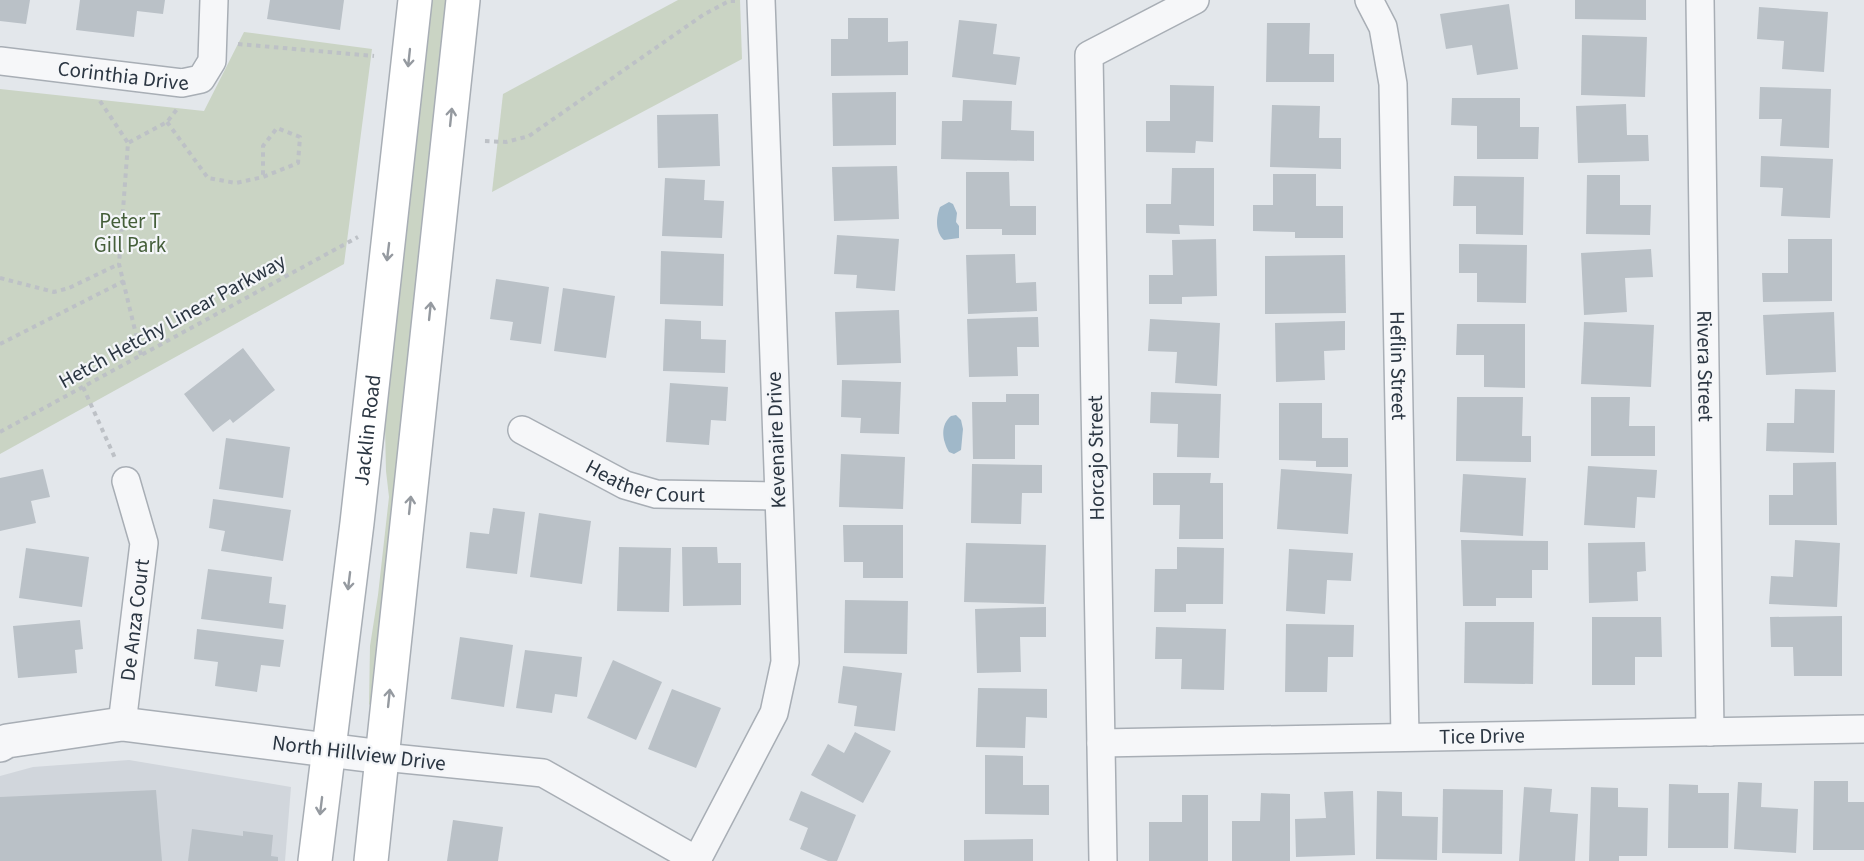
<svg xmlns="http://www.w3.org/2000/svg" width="1864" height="861" viewBox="0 0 1864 861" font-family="'Source Sans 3',sans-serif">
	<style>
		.built { fill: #d1d6dc }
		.green { fill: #cad4c4 }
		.water { fill: #a0b8c9 }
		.building { fill: #bac1c7 }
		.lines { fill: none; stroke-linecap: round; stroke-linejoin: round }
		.minor-casing { stroke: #a8aeb5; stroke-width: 30 }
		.tertiary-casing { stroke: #a8aeb5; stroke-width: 36 }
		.secondary-casing { stroke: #a8aeb5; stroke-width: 36 }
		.path { stroke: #bdc1c6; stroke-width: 4; stroke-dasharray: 4.5 4.5; stroke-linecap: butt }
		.minor { stroke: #f6f7f9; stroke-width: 27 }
		.tertiary { stroke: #f6f7f9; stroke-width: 33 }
		.secondary { stroke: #fff; stroke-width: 33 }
		.oneway { stroke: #959aa0 }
		.labels { text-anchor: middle; stroke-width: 4.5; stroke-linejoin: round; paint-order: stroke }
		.street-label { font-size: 21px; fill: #2b3642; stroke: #f3f5f8 }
		.park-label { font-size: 21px; fill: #445e39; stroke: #f3f5f8 }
	</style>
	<rect width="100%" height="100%" fill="#e3e7eb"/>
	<!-- built -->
	<polygon class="built" points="129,760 291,787 285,861 0,861 0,776 33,767"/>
	<!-- green -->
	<g class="green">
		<polygon points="429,0 449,0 375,710 369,704 370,646 378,595 389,497 386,471 385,426"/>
		<polygon points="678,0 740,0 742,59 492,192 503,94"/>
		<polygon points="244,32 372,49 344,264 0,454 0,89 204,111"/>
	</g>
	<!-- water -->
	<g class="water">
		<path d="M949 202 953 204 957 213 956 222 959 226V238L944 240C935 232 936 217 940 207Z"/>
		<path d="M956 415 961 420 963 429 961 450 954 454 949 452C942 440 940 425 951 416Z"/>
	</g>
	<!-- building -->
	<g class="building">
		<polygon points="0,0 30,0 26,24 0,21"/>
		<polygon points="80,0 165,0 163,14 137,11 134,37 76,30"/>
		<polygon points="270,0 344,0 340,30 267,19"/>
		<polygon points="1575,0 1646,0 1646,20 1575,19"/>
		<polygon points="1509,4 1518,69 1477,75 1472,45 1446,49 1440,14"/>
		<polygon points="1759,7 1828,12 1824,72 1782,69 1784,41 1757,39"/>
		<polygon points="848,18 888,18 888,42 908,41 908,75 831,76 831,39 848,39"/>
		<polygon points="959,20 997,24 993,54 1020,57 1016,85 952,77"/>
		<polygon points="1267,23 1310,23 1309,54 1334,54 1334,82 1266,82"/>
		<polygon points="1582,35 1647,37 1645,97 1581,95"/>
		<polygon points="1170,85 1214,86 1213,142 1196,141 1195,153 1146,152 1146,121 1170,121"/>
		<polygon points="1760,87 1831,89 1829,148 1780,146 1782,119 1759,119"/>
		<polygon points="896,92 896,145 833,146 832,93"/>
		<polygon points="1452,98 1520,98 1520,127 1539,127 1538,159 1477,159 1477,126 1451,125"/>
		<polygon points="963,100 1012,101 1011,130 1034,131 1034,161 941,159 942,121 962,121"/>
		<polygon points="1626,104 1627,135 1648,135 1649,161 1578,163 1576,106"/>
		<polygon points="1272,105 1320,106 1319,138 1341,138 1341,169 1270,167"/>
		<polygon points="718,114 720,166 658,168 657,115"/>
		<polygon points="1761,156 1833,159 1830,218 1781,216 1783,188 1760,187"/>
		<polygon points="897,166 899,219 834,221 832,167"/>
		<polygon points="1172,168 1214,168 1214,226 1179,225 1180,234 1146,233 1146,204 1171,204"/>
		<polygon points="966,172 1009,172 1010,206 1036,206 1036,235 1002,235 1002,229 966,229"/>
		<polygon points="1273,174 1316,174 1316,206 1343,206 1343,238 1295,238 1295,232 1253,231 1253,205 1273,205"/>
		<polygon points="1587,175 1620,175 1620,205 1651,205 1650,235 1586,234"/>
		<polygon points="1454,176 1524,177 1523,235 1476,234 1476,206 1453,206"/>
		<polygon points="665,178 705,180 704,200 724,201 722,238 662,236"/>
		<polygon points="837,235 899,239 895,291 856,288 857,275 834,274"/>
		<polygon points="1216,239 1217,296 1182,297 1182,304 1149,304 1149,275 1173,275 1172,240"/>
		<polygon points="1788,239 1832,239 1832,301 1763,302 1762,273 1788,273"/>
		<polygon points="1459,244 1527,245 1526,303 1477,302 1477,273 1459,273"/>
		<polygon points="1651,249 1653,277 1625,278 1627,312 1584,315 1581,253"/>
		<polygon points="661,251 724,254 723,306 660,304"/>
		<polygon points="1015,254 1016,283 1036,282 1037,311 968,314 966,255"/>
		<polygon points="1345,255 1346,313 1265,314 1265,256"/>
		<polygon points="496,279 549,287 541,344 510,340 513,322 490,319"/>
		<polygon points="563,288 615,296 606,358 554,351"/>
		<polygon points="899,310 901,363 837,365 835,312"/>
		<polygon points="1834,312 1836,372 1766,375 1763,315"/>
		<polygon points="1038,317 1039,347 1017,347 1018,376 969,377 967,319"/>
		<polygon points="665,319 701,321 701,339 726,340 725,373 663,371"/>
		<polygon points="1150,319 1220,323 1217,386 1175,383 1177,352 1148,351"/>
		<polygon points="1345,321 1345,350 1324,351 1325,380 1276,382 1275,323"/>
		<polygon points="1584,322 1654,325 1651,387 1581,384"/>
		<polygon points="1457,324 1525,324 1525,388 1484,387 1484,355 1456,355"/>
		<polygon points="243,348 275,390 233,423 230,419 213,432 184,394"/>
		<polygon points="842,380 901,382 899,434 860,433 861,418 841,417"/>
		<polygon points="670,383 728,387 726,421 711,420 709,445 666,442"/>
		<polygon points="1795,389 1835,390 1834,453 1766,451 1767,423 1794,423"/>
		<polygon points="1151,392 1221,394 1219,458 1177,457 1178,424 1150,423"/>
		<polygon points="1006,394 1039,394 1039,425 1015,425 1015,459 973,459 972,402 1006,402"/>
		<polygon points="1457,397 1523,397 1522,436 1531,436 1531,462 1456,461"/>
		<polygon points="1591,397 1630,397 1629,426 1655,426 1655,456 1591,456"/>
		<polygon points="1279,403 1322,403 1322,438 1348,438 1348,467 1316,467 1316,461 1279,460"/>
		<polygon points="226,438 290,447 283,498 219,489"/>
		<polygon points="841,454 905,457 903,509 839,507"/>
		<polygon points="1836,462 1837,525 1769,525 1769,495 1793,495 1793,463"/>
		<polygon points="972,464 1042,465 1042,493 1022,493 1021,524 971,523"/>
		<polygon points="1588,466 1657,470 1655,498 1637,497 1635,528 1584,525"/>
		<polygon points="43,469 50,497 31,501 36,523 0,531 0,478"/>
		<polygon points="1281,469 1352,474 1348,534 1277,529"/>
		<polygon points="1153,473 1211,473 1210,483 1223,483 1223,539 1179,539 1180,505 1153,505"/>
		<polygon points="1463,474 1526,478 1523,536 1460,532"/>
		<polygon points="213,499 291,510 283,561 221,551 225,531 209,528"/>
		<polygon points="493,508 525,512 517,574 466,568 470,532 489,534"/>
		<polygon points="539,513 591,521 582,584 530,577"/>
		<polygon points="843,525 903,525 903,578 863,578 863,562 844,562"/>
		<polygon points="1461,540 1548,541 1548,570 1532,570 1532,598 1496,598 1496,606 1463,606"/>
		<polygon points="1795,540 1840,543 1837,607 1769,604 1771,576 1793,577"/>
		<polygon points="1645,542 1646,571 1637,572 1638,601 1589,603 1588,543"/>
		<polygon points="966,543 1046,545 1044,604 964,602"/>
		<polygon points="619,547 671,548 669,612 617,611"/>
		<polygon points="682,547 717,547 718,563 741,563 741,605 683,606"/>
		<polygon points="1177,547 1224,548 1223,604 1186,604 1186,612 1154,612 1155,569 1177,569"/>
		<polygon points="26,548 89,557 82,607 19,598"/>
		<polygon points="1289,549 1353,553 1351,581 1327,580 1325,614 1286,611"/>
		<polygon points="208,569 272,577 269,603 286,605 283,629 201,619"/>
		<polygon points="845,600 908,601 907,654 844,653"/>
		<polygon points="1046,607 1046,637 1020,637 1021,672 977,673 975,609"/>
		<polygon points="1842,616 1842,676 1794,676 1793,647 1771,647 1770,617"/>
		<polygon points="1592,617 1661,617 1662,657 1635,657 1635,685 1592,685"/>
		<polygon points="80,620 83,649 75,650 77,673 18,678 13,626"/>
		<polygon points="1465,622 1534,622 1533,684 1464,683"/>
		<polygon points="1286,624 1354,625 1353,657 1328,657 1327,692 1285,692"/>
		<polygon points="1156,627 1226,629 1224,690 1181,689 1182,659 1155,659"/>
		<polygon points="197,629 284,640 280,667 261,665 257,692 215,686 218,662 194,659"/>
		<polygon points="460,637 513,645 504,707 451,699"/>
		<polygon points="525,650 582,657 577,697 555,694 552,713 516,708"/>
		<polygon points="613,660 662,682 636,740 587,718"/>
		<polygon points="843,666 902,673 895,731 854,726 857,706 838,703"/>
		<polygon points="978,688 1047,689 1047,718 1026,717 1025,748 976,747"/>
		<polygon points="672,689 721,708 696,768 648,749"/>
		<polygon points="855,732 891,751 863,803 811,775 828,744 844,753"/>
		<polygon points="985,755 1023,756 1023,785 1049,785 1049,815 985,814"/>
		<polygon points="1814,781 1848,781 1848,802 1864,802 1864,850 1813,850"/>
		<polygon points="1738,782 1762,783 1761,807 1798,809 1796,853 1734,849"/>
		<polygon points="1669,784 1698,785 1698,793 1729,793 1728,848 1668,848"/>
		<polygon points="1524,787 1552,789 1550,812 1578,814 1575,861 1519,861"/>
		<polygon points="1591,787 1618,788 1618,807 1648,808 1647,856 1619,856 1619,861 1589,861"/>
		<polygon points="1443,789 1503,790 1502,854 1442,853"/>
		<polygon points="156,790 162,861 0,861 0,797"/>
		<polygon points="801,791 856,815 837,861 828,861 800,849 808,828 789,820"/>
		<polygon points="1353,791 1355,855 1296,857 1295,819 1326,818 1324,792"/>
		<polygon points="1377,791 1402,792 1402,816 1438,817 1437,860 1376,859"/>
		<polygon points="1261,793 1290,794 1290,861 1232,861 1232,821 1260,821"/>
		<polygon points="1182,795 1208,795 1208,861 1149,861 1149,822 1182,822"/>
		<polygon points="453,820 503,827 498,861 447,861"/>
		<polygon points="192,829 243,836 243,831 273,835 271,856 278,857 278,861 188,861"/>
		<polygon points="1033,839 1033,861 964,861 964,840"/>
	</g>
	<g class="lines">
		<!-- minor casing -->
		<g class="minor-casing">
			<g id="minor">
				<path id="s1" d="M1369 0 1383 27 1393 84 1405 737"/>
				<path id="s2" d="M1700 0 1710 732"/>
				<path id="s3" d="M0 61 182 83 201 79 212 61 214 0"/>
				<path id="s4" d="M522 430 625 485 656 494 778 496"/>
				<path id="s5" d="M122 724 144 543 126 481"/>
				<path id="s6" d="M1101 743 1864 729"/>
				<polyline points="383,757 543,773 698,861"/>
				<polyline points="697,860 774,713 785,662 761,0"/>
				<polyline points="1103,861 1089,55 1195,0"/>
			</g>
		</g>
		<!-- tertiary casing -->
		<g class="tertiary-casing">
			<polyline id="tertiary" points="0,745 7,741 122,724 383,757"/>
		</g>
		<!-- secondary casing -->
		<g class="secondary-casing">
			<g id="secondary">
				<path id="s7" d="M315 861 357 523 415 0"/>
				<polyline points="371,861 463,0"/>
			</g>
		</g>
		<!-- path -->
		<g class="path">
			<polyline points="238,44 374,56"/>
			<polyline points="100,101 128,143"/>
			<polyline points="167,122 208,178 236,183 263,177 298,163 300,137 277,128 263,146 263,177"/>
			<polyline points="485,141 506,142 529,136 703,15 729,1 735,1"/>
			<polyline points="0,278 54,292 69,288 119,264"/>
			<polyline points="0,344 124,281"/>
			<polyline points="141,355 119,264 128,143 167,122 178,108"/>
			<polyline points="83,387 115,458"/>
			<polyline points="0,432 358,237"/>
		</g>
		<!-- minor -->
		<use href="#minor" class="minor"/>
		<!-- tertiary -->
		<use href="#tertiary" class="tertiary"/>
		<!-- secondary -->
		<use href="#secondary" class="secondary"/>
	</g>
	<!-- one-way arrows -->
	<defs><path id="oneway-shaft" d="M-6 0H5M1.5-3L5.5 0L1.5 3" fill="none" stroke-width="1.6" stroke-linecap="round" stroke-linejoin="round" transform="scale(1.5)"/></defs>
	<g class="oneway">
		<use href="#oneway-shaft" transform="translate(409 58) rotate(96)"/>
		<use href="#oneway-shaft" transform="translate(451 117) rotate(-84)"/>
		<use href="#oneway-shaft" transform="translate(388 252) rotate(97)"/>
		<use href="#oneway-shaft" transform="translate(430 311) rotate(-84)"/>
		<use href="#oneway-shaft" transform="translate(410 505) rotate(-84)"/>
		<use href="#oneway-shaft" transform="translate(349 581) rotate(97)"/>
		<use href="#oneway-shaft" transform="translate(389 698) rotate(-84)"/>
		<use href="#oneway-shaft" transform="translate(321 806) rotate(97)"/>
	</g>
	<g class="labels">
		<!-- street labels -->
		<g class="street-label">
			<text dy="7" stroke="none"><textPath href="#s3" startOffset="124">Corinthia Drive</textPath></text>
			<text transform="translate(172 321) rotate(-29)" y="7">Hetch Hetchy Linear Parkway</text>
			<text dy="7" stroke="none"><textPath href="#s1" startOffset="370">Heflin Street</textPath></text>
			<text dy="7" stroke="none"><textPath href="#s2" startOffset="366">Rivera Street</textPath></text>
			<text dy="7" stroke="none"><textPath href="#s7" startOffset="434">Jacklin Road</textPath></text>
			<text transform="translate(776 440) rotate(-92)" y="7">Kevenaire Drive</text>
			<text transform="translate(1096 458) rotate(-91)" y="7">Horcajo Street</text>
			<text dy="7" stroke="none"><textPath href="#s4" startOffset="136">Heather Court</textPath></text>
			<text dy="7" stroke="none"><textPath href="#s5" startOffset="105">De Anza Court</textPath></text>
			<text dy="7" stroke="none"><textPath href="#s6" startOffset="381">Tice Drive</textPath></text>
			<text transform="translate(359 753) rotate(7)" y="7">North Hillview Drive</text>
		</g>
		<!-- park labels -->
		<g class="park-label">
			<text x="130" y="228">Peter T<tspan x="130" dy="24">Gill Park</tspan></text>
		</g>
	</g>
</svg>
